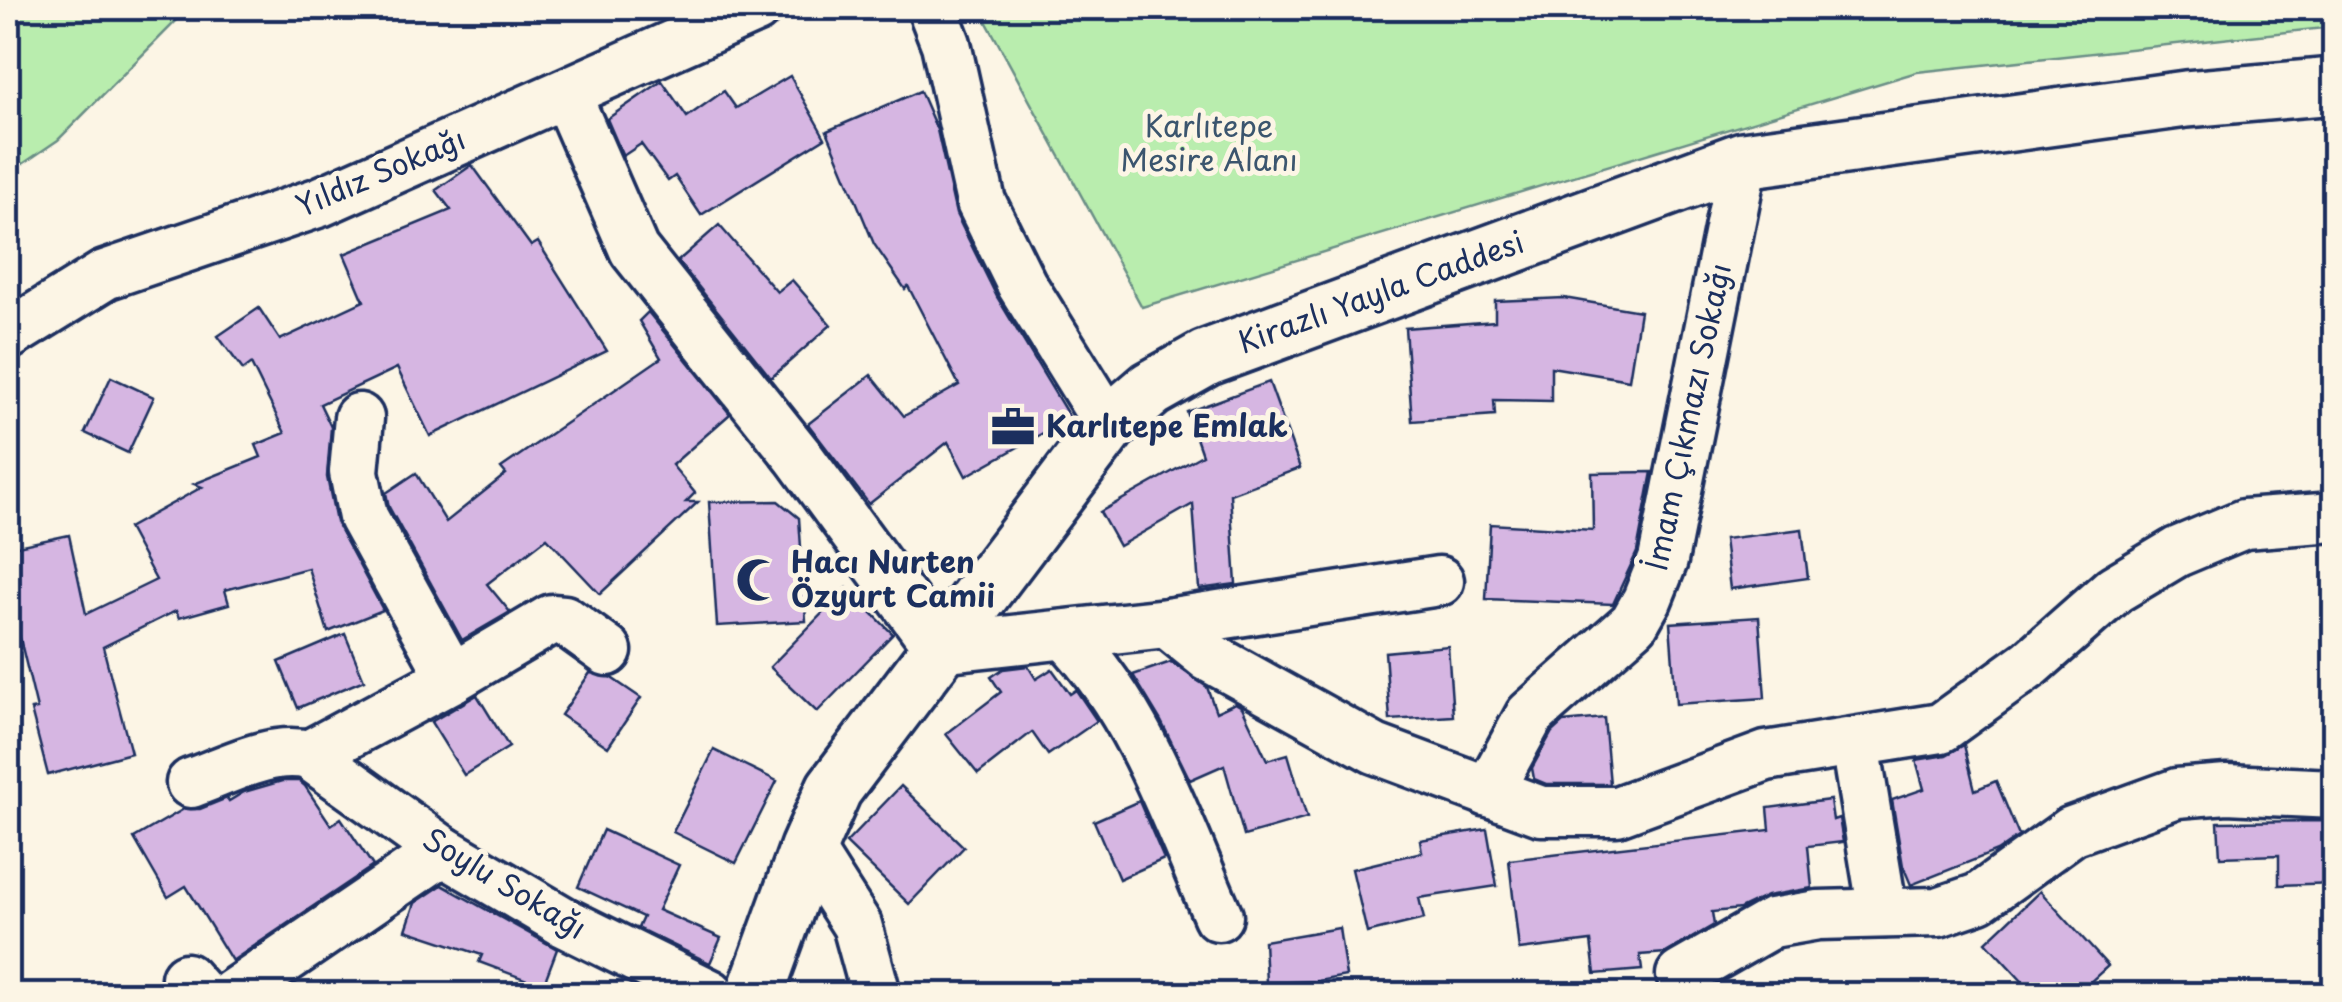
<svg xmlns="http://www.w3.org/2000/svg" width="2342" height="1002" viewBox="0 0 2342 1002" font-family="'Playpen Sans',sans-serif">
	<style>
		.green { fill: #b9edae; stroke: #6a8e86; stroke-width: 2.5 }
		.building { fill: #d6b6e2; stroke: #1b2f5e; stroke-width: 2.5 }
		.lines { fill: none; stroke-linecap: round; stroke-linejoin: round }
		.minor-casing { stroke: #1b2f5e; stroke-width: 55 }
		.major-casing { stroke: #1b2f5e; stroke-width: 62 }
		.minor { stroke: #fcf5e5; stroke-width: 48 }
		.major { stroke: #fcf5e5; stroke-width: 55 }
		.labels { text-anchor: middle; stroke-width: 10; stroke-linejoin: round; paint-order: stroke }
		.park-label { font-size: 30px; fill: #3b556e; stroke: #fcf5e5 }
		.street-label { font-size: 30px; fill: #1b2f5e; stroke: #fcf5e5 }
		.poi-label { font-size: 30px; font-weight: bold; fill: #1b2f5e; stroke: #fcf5e5; text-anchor: start }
	</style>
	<rect width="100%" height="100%" fill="#fcf5e5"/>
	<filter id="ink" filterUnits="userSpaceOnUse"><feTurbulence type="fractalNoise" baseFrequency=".01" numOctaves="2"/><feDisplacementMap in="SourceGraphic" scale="20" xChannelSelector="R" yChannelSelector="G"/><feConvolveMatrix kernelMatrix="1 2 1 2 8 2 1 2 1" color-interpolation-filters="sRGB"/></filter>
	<g filter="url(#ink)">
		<!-- green -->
		<g class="green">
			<polygon points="8,8 189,8 58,140 8,174"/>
			<polygon points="979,8 2334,8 2334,27 1917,72 1142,307"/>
		</g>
		<!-- building -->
		<g class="building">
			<polygon points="790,76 825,138 701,215 675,176 668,181 641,144 623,156 607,119 662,81 687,117 724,91 736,108"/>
			<polygon points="920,91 937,130 956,214 997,297 1070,418 966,476 948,442 869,504 808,424 871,375 904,416 959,385 908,286 905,289 874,244 827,131"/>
			<polygon points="472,165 531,246 538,242 607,351 430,436 397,368 320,404 331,427 327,477 336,522 383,610 328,632 308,568 225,590 229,604 179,618 176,611 103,647 131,753 48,775 31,710 37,709 17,626 13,627 8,601 8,548 69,535 86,614 156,580 128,528 202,487 194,484 261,457 256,445 285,433 251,364 243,370 218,336 259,308 280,340 364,301 344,254 451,210 436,190"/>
			<polygon points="719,225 777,292 792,280 831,325 771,378 678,261"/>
			<polygon points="1564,298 1640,311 1629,380 1551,367 1551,401 1494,400 1495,415 1412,421 1405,328 1495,321 1495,301"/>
			<polygon points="648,312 730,414 672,465 695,493 686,502 698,502 600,594 547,538 487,584 510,612 462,640 389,507 386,493 416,473 446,522 506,474 501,468 661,358 639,321"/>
			<polygon points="111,377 154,397 128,453 85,433"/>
			<polygon points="1269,382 1300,468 1230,494 1236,584 1199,589 1193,504 1119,546 1100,512 1202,455 1187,412"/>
			<polygon points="1652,472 1637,552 1613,604 1486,599 1490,524 1593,530 1592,473"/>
			<polygon points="778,501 799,518 806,621 717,626 709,502"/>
			<polygon points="1802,529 1808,578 1730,589 1724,539"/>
			<polygon points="847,588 893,634 817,712 770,667"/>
			<polygon points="1759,617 1765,698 1676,704 1670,623"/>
			<polygon points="345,634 364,680 298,708 279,662"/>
			<polygon points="1448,646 1453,716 1390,720 1385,652"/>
			<polygon points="1171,662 1207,687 1216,712 1235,703 1242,707 1267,760 1288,754 1307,818 1244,836 1224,765 1190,780 1161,721 1133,675"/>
			<polygon points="1028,666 1036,679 1052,669 1070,694 1076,690 1097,721 1048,755 1032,732 978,774 946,734 1001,692 991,677 1003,669"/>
			<polygon points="590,673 610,677 641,698 608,747 561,715"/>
			<polygon points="477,695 509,747 464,775 431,722"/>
			<polygon points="1604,718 1610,784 1546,784 1534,779 1532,768 1552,732 1563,722"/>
			<polygon points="1964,745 1975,790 1996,781 2019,836 1997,851 1911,885 1903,866 1892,800 1924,789 1916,760 1946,755"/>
			<polygon points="714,750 777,781 736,863 673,832"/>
			<polygon points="282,781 299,781 305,786 331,825 341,818 373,866 232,961 186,886 168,897 134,838 184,809 200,809 227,798 229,801 244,792"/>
			<polygon points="901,786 964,847 909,904 846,843"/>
			<polygon points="1830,800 1833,820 1839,818 1843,842 1808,846 1812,888 1767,896 1740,909 1712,912 1714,925 1666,953 1640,955 1642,970 1595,974 1591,941 1519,950 1509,860 1770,830 1768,808"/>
			<polygon points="1139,801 1164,859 1119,879 1094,821"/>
			<polygon points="2334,821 2334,883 2279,885 2279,855 2220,857 2218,822"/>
			<polygon points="1487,829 1497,886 1419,898 1424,919 1367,933 1352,869 1422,852 1420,840"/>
			<polygon points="603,830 679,865 658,910 721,938 710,963 638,928 643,917 578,887"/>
			<polygon points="442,885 557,949 543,986 479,962 482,955 406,930 415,903"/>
			<polygon points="2040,891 2108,966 2077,994 2034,994 1986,942"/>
			<polygon points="1339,928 1346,976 1318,981 1266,983 1264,941"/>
		</g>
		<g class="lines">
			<!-- minor casing -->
			<g class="minor-casing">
				<g id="minor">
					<polyline points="932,8 946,44 981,202 1022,285 1109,425"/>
					<polyline points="566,94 634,250 798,456 939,648 1167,623 1439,581"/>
					<polyline points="8,335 105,275 320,202 756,8"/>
					<polyline points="1167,623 1209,657 1375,749 1541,811 1617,811 1766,756 1941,728 2031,663 2115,589 2177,552 2244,524 2334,517"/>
					<path d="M1067 636C1141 714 1176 819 1218 916"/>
					<polyline points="452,678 552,619 564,620 607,651"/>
					<polyline points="1855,744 1883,913"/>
					<polyline points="309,755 452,678 363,517 354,472 359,418"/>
					<path d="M191 783C228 770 270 746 309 755L443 851 564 922 710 994"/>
					<polyline points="1488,792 1530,715 1634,623 1647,600 1663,560 1743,160"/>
					<polyline points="808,848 857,925 876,994"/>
					<polyline points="1681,975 1772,923 1818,915 1938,912 1979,898 2072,831 2177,793 2227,789 2334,794"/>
					<polyline points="186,978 200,994"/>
					<polyline points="233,994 443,851"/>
				</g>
			</g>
			<!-- major casing -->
			<g class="major-casing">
				<polyline id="major" points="755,994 808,848 834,789 1109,425 1151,389 1206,358 1743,160 2186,99 2334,86"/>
			</g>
			<!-- minor -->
			<use href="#minor" class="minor"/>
			<!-- major -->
			<use href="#major" class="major"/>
		</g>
	</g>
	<!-- icons -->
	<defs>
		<g id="office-bare" transform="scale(3.45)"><path d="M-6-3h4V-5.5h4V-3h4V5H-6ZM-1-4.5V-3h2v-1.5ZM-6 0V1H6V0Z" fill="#1b2f5e" stroke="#fcf5e5" stroke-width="2.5" paint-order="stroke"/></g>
		<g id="mosque-bare" transform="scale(3.45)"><path d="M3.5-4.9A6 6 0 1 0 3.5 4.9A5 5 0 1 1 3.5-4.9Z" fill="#1b2f5e" stroke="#fcf5e5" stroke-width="2.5" paint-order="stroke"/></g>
	</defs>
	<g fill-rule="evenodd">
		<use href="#office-bare" x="1013" y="427"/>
		<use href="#mosque-bare" x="758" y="580"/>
	</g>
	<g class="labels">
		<!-- park labels -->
		<g class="park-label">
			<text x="1209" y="137">Karlıtepe<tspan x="1209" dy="34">Mesire Alanı</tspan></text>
		</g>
		<!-- street labels -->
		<g class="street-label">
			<text transform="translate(381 173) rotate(-23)" y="10">Yıldız Sokağı</text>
			<text transform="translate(1381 293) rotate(-20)" y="10">Kirazlı Yayla Caddesi</text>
			<text transform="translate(1689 417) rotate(-78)" y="10">İmam Çıkmazı Sokağı</text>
			<text transform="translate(504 884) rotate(31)" y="10">Soylu Sokağı</text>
		</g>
		<!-- poi labels -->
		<g class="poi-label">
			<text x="1046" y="437">Karlıtepe Emlak</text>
			<text x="791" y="573">Hacı Nurten<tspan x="791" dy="34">Özyurt Camii</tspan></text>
		</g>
	</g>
	<!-- margin -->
	<rect width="2342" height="1002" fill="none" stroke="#fcf5e5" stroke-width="40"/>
	<rect x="20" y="20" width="2302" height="962" fill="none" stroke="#1b2f5e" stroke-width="4" filter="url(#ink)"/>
</svg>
